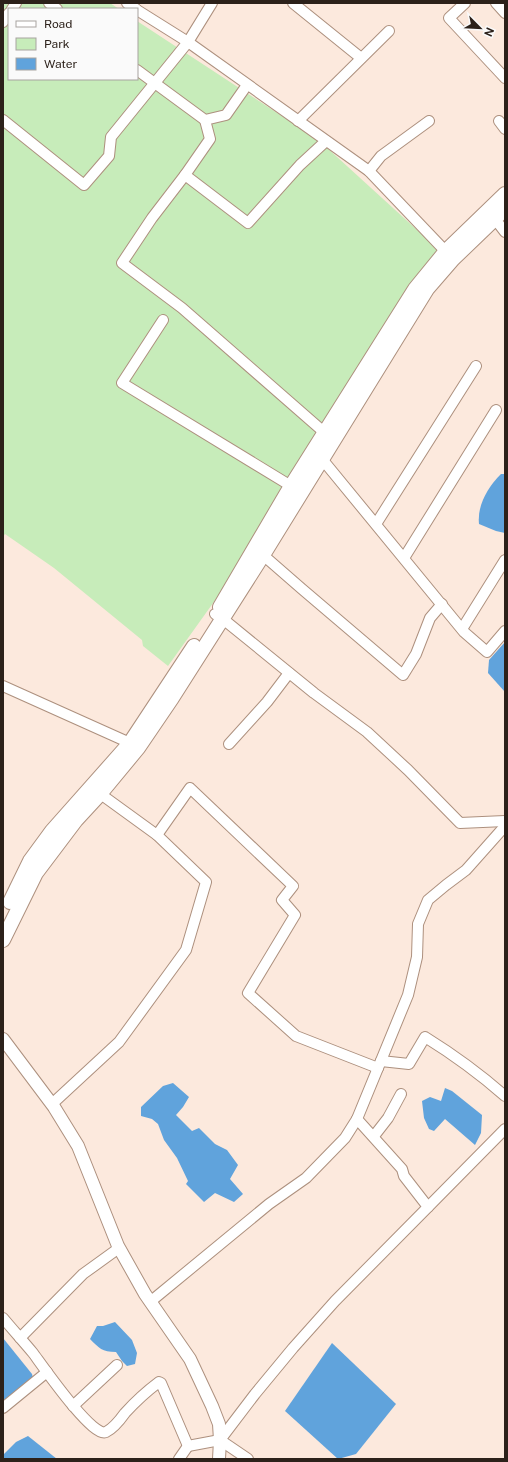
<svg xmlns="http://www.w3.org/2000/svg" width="508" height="1462" viewBox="0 0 508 1462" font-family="'Public Sans',sans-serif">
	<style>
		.green { fill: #c7ecba }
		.water { fill: #60a3dc }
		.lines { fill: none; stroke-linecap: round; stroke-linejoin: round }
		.minor-casing { stroke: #ad907e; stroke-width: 12 }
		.major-casing { stroke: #ad907e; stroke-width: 14 }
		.highway-casing { stroke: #ad907e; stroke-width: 16 }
		.minor { stroke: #fff; stroke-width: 10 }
		.major { stroke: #fff; stroke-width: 12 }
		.highway { stroke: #fff; stroke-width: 14 }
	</style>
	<rect width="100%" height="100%" fill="#fce9dd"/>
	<!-- green -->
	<polygon class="green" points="3,3 110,3 119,9 9,9 9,79 137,79 137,21 291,122 325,146 438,249 241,564 168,666 143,646 142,640 54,568 5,534 3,537"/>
	<!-- water -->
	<g class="water">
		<path d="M501 474H505V533L496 531 479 524C477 505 488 487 501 474Z"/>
		<polygon points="505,642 505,692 488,673 489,660"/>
		<polygon points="173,1083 189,1097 183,1107 176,1115 192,1131 199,1128 215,1144 227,1150 238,1165 230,1179 243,1194 234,1202 215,1193 204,1202 186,1184 188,1181 177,1158 164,1140 158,1124 152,1119 141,1116 141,1107 163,1086"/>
		<polygon points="445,1088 452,1091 482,1115 481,1133 475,1145 445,1119 434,1131 429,1129 424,1118 422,1101 430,1097 441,1101"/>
		<path d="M115 1322 132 1340 137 1353 135 1364 127 1366 122 1361 116 1352C102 1352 99 1348 90 1339L97 1326H103Z"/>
		<polygon points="3,1338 32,1374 33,1378 3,1403"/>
		<polygon points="332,1343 396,1404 356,1454 338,1459 285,1411"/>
		<polygon points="28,1436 57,1459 3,1459 3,1455 16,1442"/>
	</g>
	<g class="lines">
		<!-- minor casing -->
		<g class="minor-casing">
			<g id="minor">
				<polyline points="49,3 57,9"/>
				<polyline points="127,3 136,9"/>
				<polyline points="293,3 361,58"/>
				<polyline points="465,3 449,18 505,78"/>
				<polyline points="496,3 505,13"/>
				<polyline points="12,9 16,3"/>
				<polyline points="137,10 188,42 369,171 450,256"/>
				<polyline points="3,22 9,13"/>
				<polyline points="137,70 205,120 226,115 247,85"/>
				<polyline points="3,120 84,185 109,156 111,137 188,42 212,3"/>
				<polyline points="205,120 210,139 185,175 248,223 300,165 326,141"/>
				<polyline points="298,121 389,31"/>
				<polyline points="499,121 505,129"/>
				<polyline points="369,171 381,156 429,121"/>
				<polyline points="185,175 152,218 122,263 182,308 325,433"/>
				<polyline points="492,215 505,232"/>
				<polyline points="163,320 122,383 296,489"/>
				<polyline points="322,459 464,632 487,652 505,631"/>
				<polyline points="376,524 476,366"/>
				<polyline points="263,555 302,589 403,675 416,654 430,618 442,604"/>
				<polyline points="404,558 496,410"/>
				<polyline points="215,614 223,619 314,693 367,732 408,770 460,823 505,821"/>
				<polyline points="462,629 505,560"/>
				<polyline points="3,686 130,743 136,746"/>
				<polyline points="229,744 267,702 289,673"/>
				<polyline points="95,790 157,835 190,788 293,886 282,900 295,915 248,993 296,1036 378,1068"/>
				<path d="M381 1061 409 1064 425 1037C454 1055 480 1074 505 1096"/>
				<polyline points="52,1104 119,1042 186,950 206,882 157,835"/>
				<polyline points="374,1136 388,1118 401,1094"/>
				<polyline points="428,1207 505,1129"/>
				<polyline points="150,1302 269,1204 306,1178 345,1138 357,1119 408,995 417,957 418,924 428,900 446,885 466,870 505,826"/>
				<path d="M3 1318C13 1330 23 1341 33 1353 42 1365 93 1439 106 1432 114 1428 120 1420 125 1413 135 1402 147 1391 159 1382L161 1383 188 1446 220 1440 255 1394 293 1348 335 1301 428 1207 404 1176 402 1169 357 1119"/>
				<polyline points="20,1338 83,1274 119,1248"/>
				<polyline points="73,1406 117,1365"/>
				<polyline points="3,1408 47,1372"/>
				<polyline points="220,1440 248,1459"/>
				<polyline points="179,1459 188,1446"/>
			</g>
		</g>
		<!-- major casing -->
		<g class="major-casing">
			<polyline id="major" points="3,1039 54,1107 78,1146 118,1246 145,1294 190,1359 212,1406 219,1424 220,1440 219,1459"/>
		</g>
		<!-- highway casing -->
		<g class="highway-casing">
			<g id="highway">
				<polyline points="220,607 291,486 415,289 446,251 505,194"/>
				<polyline points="10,902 30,861 52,831 130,743 194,646"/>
				<polyline points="3,940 36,873 76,820 100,794 138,748 172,698 263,555 427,289 453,259 505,209"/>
			</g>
		</g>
		<!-- minor -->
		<use href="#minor" class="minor"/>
		<!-- major -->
		<use href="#major" class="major"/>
		<!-- highway -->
		<use href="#highway" class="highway"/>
	</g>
	<!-- border -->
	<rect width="508" height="1462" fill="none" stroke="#2c211a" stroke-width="8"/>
	<!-- legend -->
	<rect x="8" y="8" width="130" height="72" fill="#fafafa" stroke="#a8a3a0"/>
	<rect x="16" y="21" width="20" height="6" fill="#ffffff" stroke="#a8a3a0"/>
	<text x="44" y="28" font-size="12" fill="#2c211a">Road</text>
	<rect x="16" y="38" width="20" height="12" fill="#c7ecba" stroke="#a8a3a0"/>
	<text x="44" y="48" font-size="12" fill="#2c211a">Park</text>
	<rect x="16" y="58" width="20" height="12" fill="#60a3dc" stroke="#a8a3a0"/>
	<text x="44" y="68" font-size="12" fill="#2c211a">Water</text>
	<!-- north arrow -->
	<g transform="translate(480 28) rotate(114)" stroke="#fafafa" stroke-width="3" paint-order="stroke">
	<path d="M0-3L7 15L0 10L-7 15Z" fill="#2c211a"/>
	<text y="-6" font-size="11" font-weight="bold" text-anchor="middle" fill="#2c211a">N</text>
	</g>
</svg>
